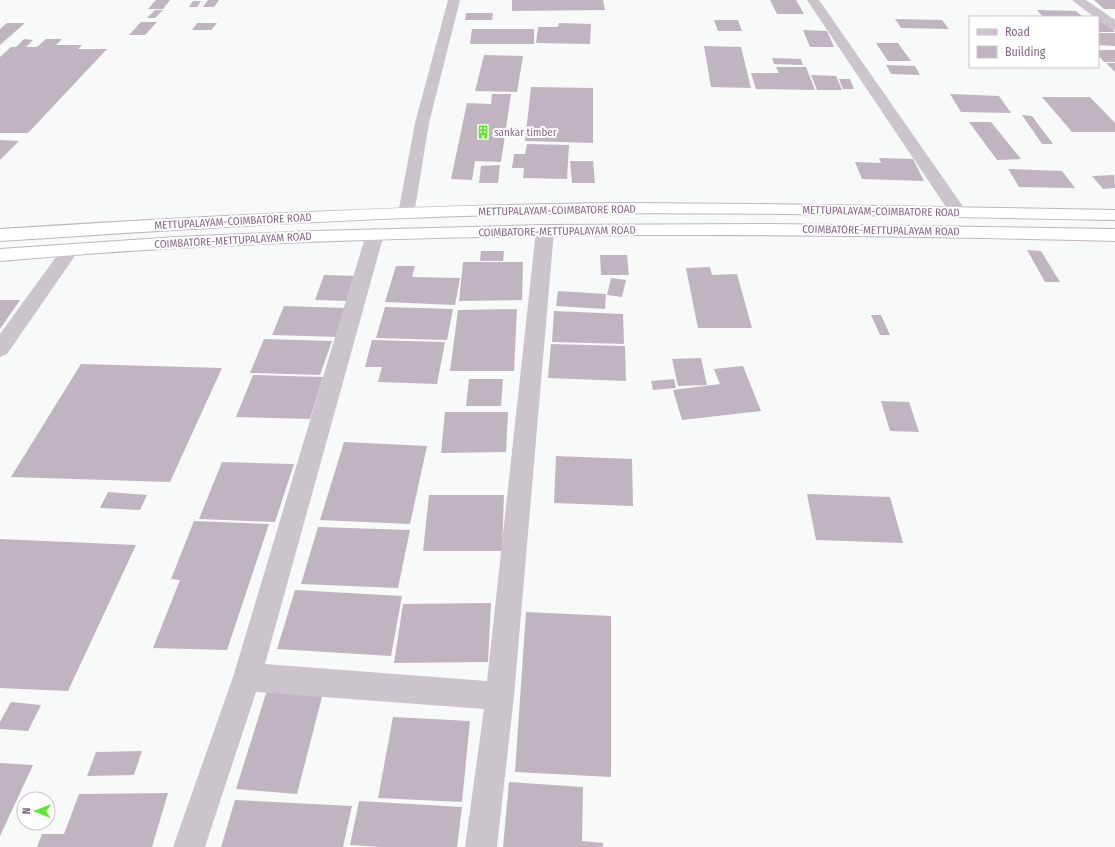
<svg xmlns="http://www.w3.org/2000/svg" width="1115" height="847" viewBox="0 0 1115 847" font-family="'Fira Sans Condensed',sans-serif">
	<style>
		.building { fill: #c0b4c1 }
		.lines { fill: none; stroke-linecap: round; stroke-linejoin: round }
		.highway-casing { stroke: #beb7bf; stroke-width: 2 }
		.minor { fill: #ccc4cd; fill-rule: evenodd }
		.highway { fill: #fff; fill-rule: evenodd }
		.labels { text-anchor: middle; stroke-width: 4; stroke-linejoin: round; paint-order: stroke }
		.far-poi-label { font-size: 11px; fill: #876789; stroke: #fff; text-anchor: start }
		.far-street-label { font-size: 11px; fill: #876789; stroke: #fff }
	</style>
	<rect width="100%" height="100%" fill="#f7faf8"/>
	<!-- building -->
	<g class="building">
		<polygon points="156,0 170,0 163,9 148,9"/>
		<polygon points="208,0 219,0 214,7 203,7"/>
		<polygon points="512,0 603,0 605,10 512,11"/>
		<polygon points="770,0 796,0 804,14 777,14"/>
		<polygon points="1094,0 1115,0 1115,9 1104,9"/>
		<polygon points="193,1 201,1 197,7 189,7"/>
		<polygon points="155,10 163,10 155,18 147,18"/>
		<polygon points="1037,10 1076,11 1083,17 1043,17"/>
		<polygon points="466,13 493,13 492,20 465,20"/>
		<polygon points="895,19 942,20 949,29 901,28"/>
		<polygon points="714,20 738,20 742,31 718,31"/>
		<polygon points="1098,21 1106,22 1115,32 1098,32"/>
		<polygon points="141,22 157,22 145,35 129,35"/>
		<polygon points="7,23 25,23 0,45 0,29"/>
		<polygon points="197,23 217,23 211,30 192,30"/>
		<polygon points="559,23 591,24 590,44 536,43 538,27 558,27"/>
		<polygon points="472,29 534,29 534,44 470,44"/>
		<polygon points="803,30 827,31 834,47 810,47"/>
		<polygon points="1098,33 1115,33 1115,46 1098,45"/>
		<polygon points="24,39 33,40 26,47 16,47"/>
		<polygon points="46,39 62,39 56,45 82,45 78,49 107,49 28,133 0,133 0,57 11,47 37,47"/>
		<polygon points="876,43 898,43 911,61 888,61"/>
		<polygon points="704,46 741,47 751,88 711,87"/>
		<polygon points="1098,50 1115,50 1115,62 1104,62 1098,55"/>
		<polygon points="484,55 523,56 517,92 475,91"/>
		<polygon points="772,58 801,59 803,65 774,64"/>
		<polygon points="1106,63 1115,63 1115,72"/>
		<polygon points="886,65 915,66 920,75 891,74"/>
		<polygon points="776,67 806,67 815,90 756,89 751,73 779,73"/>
		<polygon points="811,75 836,76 842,90 817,90"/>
		<polygon points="839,79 850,79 854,89 843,89"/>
		<polygon points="531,87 593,88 593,143 525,141"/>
		<polygon points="492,94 511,94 501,162 475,161 472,180 451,179 467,103 491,104"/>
		<polygon points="950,94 999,96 1011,113 961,112"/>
		<polygon points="1042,97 1090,97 1115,123 1115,132 1072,132"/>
		<polygon points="1022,115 1032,116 1053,144 1042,144"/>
		<polygon points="969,122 991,122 1021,159 997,160"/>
		<polygon points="0,140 19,141 0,160"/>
		<polygon points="527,144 569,145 567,179 523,178 524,168 512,168 514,154 525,154"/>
		<polygon points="879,158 913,159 924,181 862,179 855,162 881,163"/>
		<polygon points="570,161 593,161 595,183 572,183"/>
		<polygon points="500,165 498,183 479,183 481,166"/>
		<polygon points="1008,169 1062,171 1075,188 1019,187"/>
		<polygon points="1114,175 1115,188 1103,189 1092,176"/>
		<polygon points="1027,250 1041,251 1060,282 1045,282"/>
		<polygon points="481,251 504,251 503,261 480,261"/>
		<polygon points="600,255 627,255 629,275 601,275"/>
		<polygon points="463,262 523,262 522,300 459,301"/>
		<polygon points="396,266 415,266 412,277 460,278 455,305 385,302"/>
		<polygon points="710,267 712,275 737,274 752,328 698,328 686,268"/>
		<polygon points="324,275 357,276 349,301 315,300"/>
		<polygon points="611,278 626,280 622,297 607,295"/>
		<polygon points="558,291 606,294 605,309 556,306"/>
		<polygon points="0,300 20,300 0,329"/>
		<polygon points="284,306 347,308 338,337 272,335"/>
		<polygon points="385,307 453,309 447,340 376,338"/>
		<polygon points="517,309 514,371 450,371 458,310"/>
		<polygon points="554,311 623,314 624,344 552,342"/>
		<polygon points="871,315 881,315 890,335 880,335"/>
		<polygon points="264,339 332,341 320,375 250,373"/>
		<polygon points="372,340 445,342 437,384 378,382 382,367 365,367"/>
		<polygon points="551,344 625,346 626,381 548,378"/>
		<polygon points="701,358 707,385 678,386 672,359"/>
		<polygon points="81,364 222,368 170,482 11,477"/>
		<polygon points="743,366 761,411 682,420 673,390 720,384 714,369"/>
		<polygon points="253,375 323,377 310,419 236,417"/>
		<polygon points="469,379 503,379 501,406 466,406"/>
		<polygon points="674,379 676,388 653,390 651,381"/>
		<polygon points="881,401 909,402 919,432 890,431"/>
		<polygon points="445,412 508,412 506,452 441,453"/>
		<polygon points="344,442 427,446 410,524 320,520"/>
		<polygon points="556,456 632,459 633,506 554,503"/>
		<polygon points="222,462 294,464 275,522 199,519"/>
		<polygon points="108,492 147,495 140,510 100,508"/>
		<polygon points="807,494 890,497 903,543 816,540"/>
		<polygon points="429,495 504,495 502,551 423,551"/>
		<polygon points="194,521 269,524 227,650 153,648 180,580 171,579"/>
		<polygon points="318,527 410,530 398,588 301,584"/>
		<polygon points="0,539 136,545 68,691 0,688"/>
		<polygon points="295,590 402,596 391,656 277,649"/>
		<polygon points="491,603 488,662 394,663 403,604"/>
		<polygon points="526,612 611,616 611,777 515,772"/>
		<polygon points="267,690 323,693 297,794 236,789"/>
		<polygon points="11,702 41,705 28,731 0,729 0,722"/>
		<polygon points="393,717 470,721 462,802 378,798"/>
		<polygon points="142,751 134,775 87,776 96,752"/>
		<polygon points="0,763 33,765 0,836"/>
		<polygon points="509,782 583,787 582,841 603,843 603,847 503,847"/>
		<polygon points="168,793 152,847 37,847 42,834 64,834 79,794"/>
		<polygon points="235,800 352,806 343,847 221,847"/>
		<polygon points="359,801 462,807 457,847 383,847 350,845"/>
	</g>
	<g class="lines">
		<!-- highway casing -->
		<g class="highway-casing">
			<g id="highway">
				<path d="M620 203 761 204 1115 210V220C926 217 738 211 549 214 366 217 183 229 0 241V229C206 216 413 205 620 203Z"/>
				<path d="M773 224 1115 229V241C803 233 491 231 179 248 119 251 60 256 0 261V249L176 237 315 231 544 225Z"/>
			</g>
		</g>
		<!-- minor -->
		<g class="minor">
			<polygon points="448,0 460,0 429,123 414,214 412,218 406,219 400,218 398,214 415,123"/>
			<polygon points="807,0 819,0 964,208 966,212 964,216 958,217 952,216"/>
			<polygon points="1072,0 1086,0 1115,20 1115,30 1111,29 1098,20 1098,17 1094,17"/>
			<polygon points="545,225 551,227 554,231 514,696 497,847 465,847 484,709 256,692 205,847 173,847 233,677 366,234 369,230 375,228 381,230 384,234 265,664 487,681 536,231 539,227"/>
			<polygon points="70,244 76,246 79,250 7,354 0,357 0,334 64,246"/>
		</g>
		<!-- highway -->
		<use href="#highway" class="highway"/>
	</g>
	<!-- icons -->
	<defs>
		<g id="building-bare" transform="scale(1.08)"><path d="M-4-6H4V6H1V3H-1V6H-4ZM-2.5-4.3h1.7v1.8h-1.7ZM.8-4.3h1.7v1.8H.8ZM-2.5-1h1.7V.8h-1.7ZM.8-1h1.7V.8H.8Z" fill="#5bea27" stroke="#fff" stroke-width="2.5" paint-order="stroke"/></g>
	</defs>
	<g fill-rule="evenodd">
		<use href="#building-bare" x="483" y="132"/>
	</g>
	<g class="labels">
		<!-- far-poi labels -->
		<g class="far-poi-label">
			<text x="494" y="136">sankar timber</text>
		</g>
		<!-- far-street labels -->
		<g class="far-street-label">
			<text transform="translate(557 210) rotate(-1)" y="4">METTUPALAYAM-COIMBATORE ROAD</text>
			<text transform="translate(881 211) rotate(1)" y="4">METTUPALAYAM-COIMBATORE ROAD</text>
			<text transform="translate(233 221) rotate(-3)" y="4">METTUPALAYAM-COIMBATORE ROAD</text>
			<text transform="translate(881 230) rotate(1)" y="4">COIMBATORE-METTUPALAYAM ROAD</text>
			<text transform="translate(557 231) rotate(-1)" y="4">COIMBATORE-METTUPALAYAM ROAD</text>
			<text transform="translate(233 240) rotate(-3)" y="4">COIMBATORE-METTUPALAYAM ROAD</text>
		</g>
	</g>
	<!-- legend -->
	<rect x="969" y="16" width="130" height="52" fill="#ffffff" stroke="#cfc2d0"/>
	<rect x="977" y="29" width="20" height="6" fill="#ccc4cd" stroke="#cfc2d0"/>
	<text x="1005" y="36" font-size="12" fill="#876789">Road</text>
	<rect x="977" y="46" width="20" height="12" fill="#c0b4c1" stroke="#cfc2d0"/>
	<text x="1005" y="56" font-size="12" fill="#876789">Building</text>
	<!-- north arrow -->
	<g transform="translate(36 811) rotate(271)"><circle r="19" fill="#ffffff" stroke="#cfc2d0"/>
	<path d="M0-3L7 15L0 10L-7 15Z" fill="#5bea27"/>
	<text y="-6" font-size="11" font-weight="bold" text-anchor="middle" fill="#876789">N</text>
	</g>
</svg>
